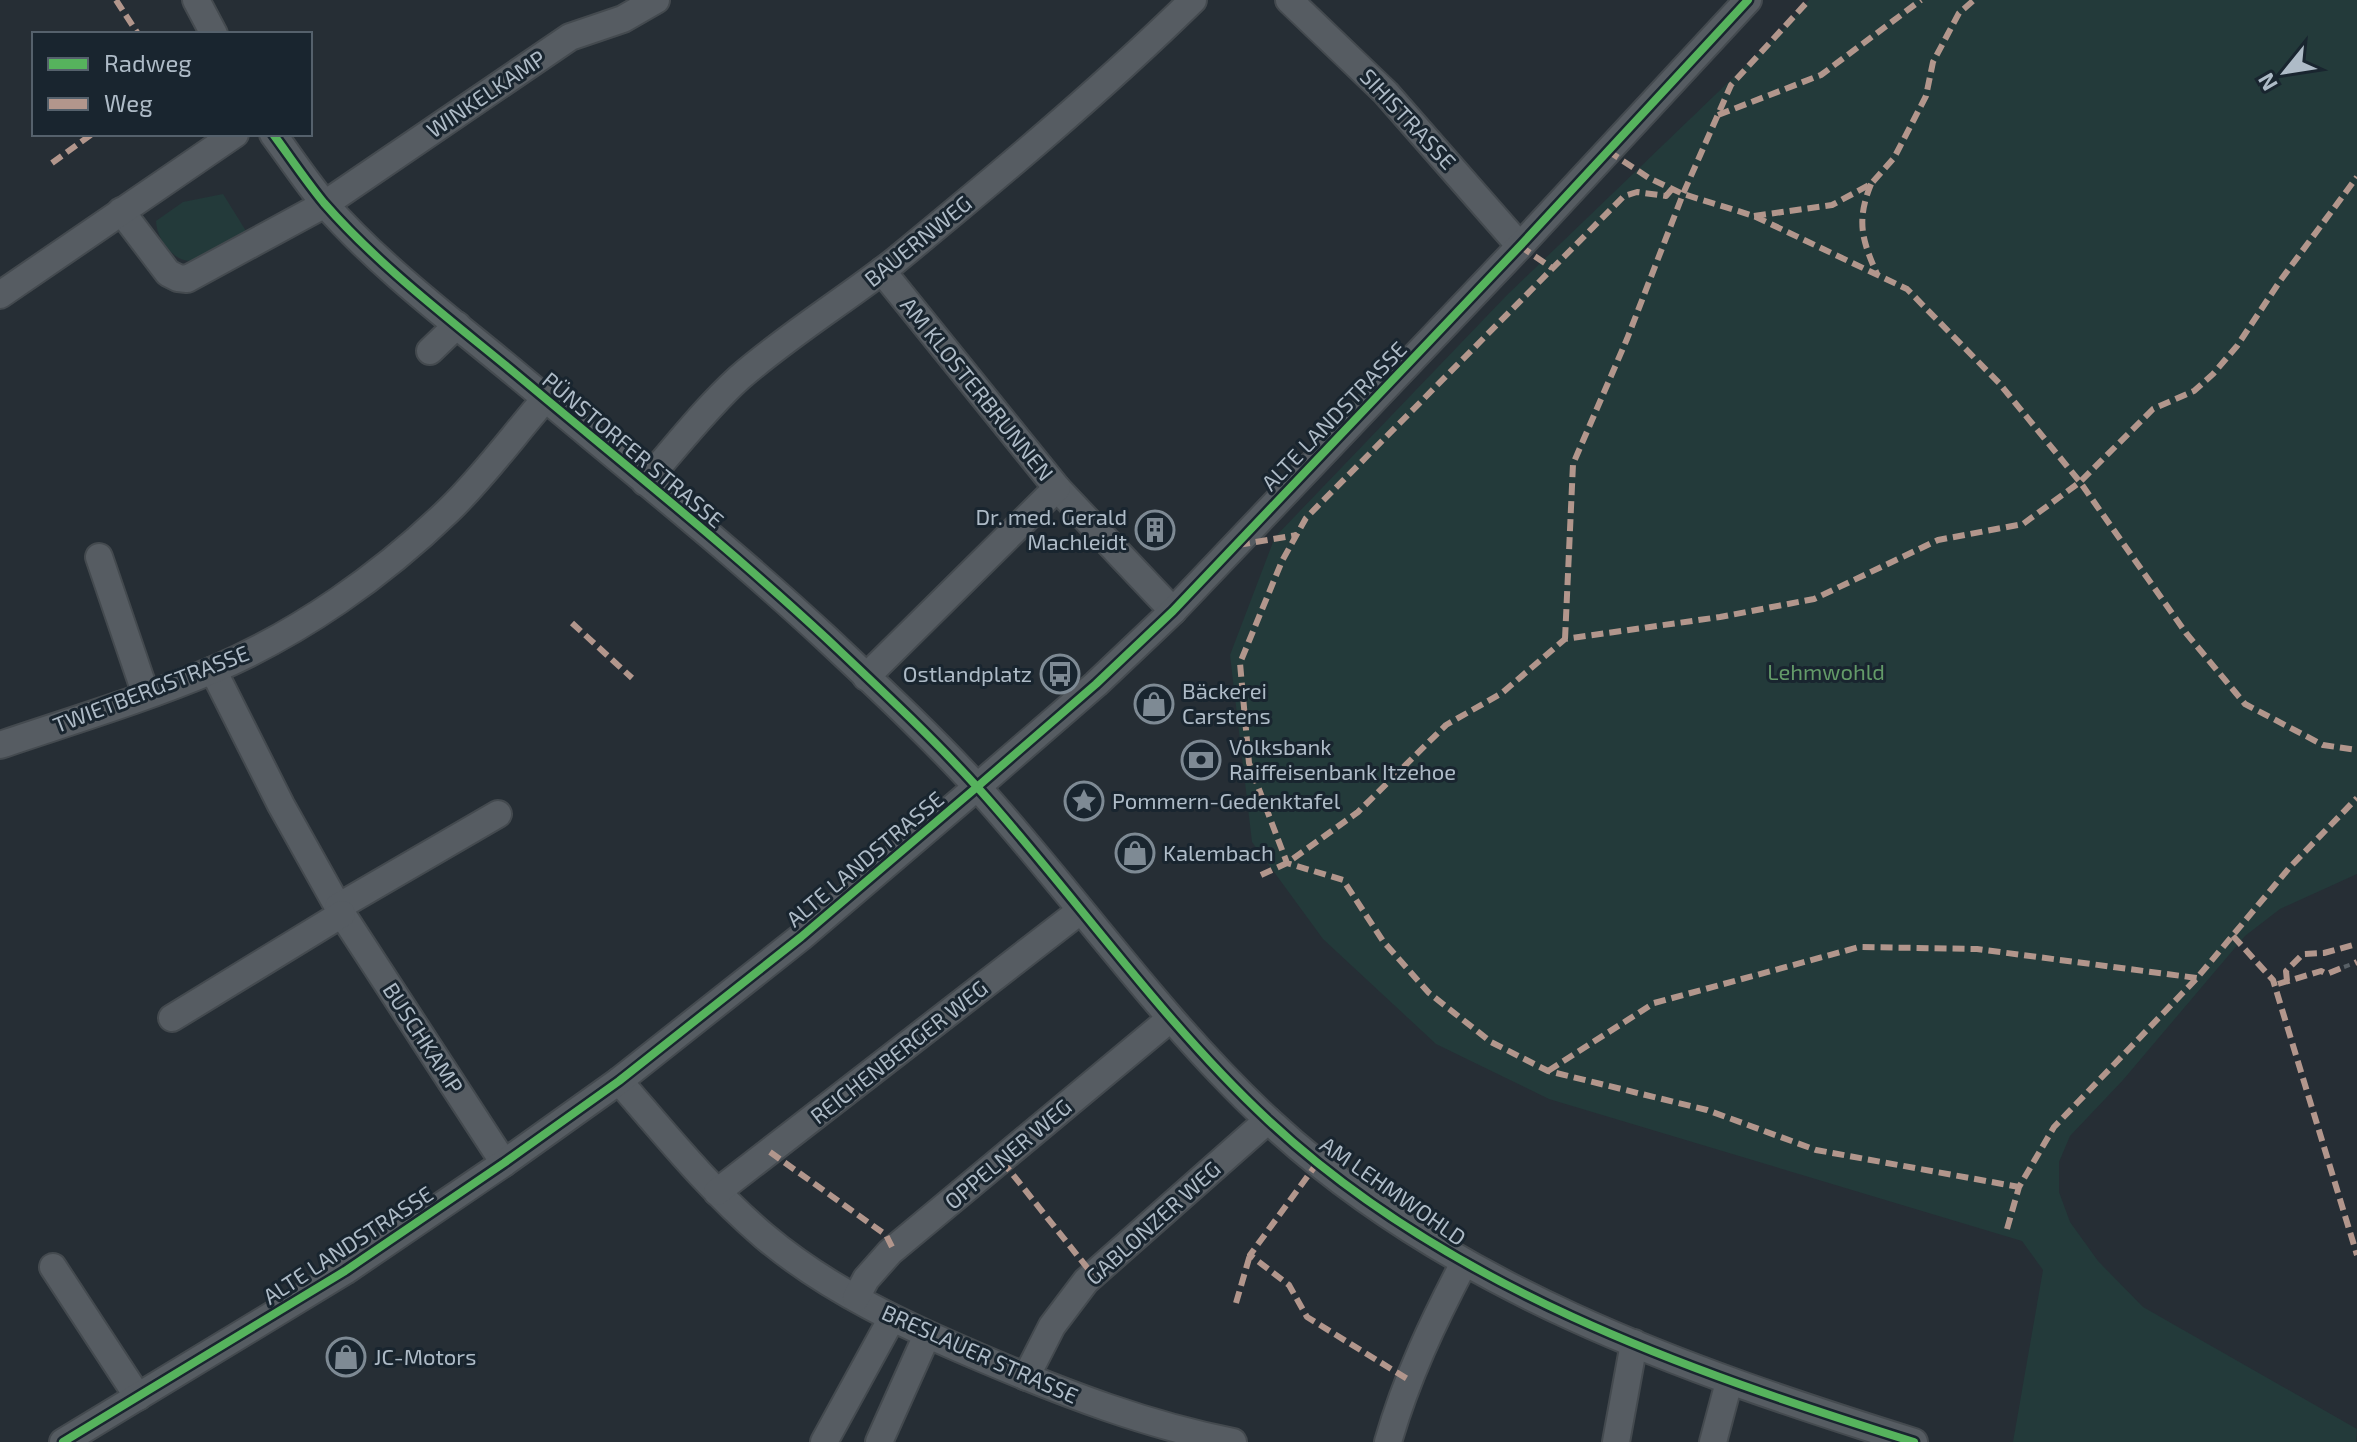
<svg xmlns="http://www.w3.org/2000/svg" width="2357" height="1442" viewBox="0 0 2357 1442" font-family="'Exo 2',sans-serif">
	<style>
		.green { fill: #233a3a }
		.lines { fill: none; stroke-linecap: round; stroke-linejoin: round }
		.minor-casing { stroke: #444a4f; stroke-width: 30 }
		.path { stroke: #586066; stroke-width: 4; stroke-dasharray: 6 6; stroke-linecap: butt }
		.minor { stroke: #565c62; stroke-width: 26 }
		.quiet { stroke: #b2968c; stroke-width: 6; stroke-dasharray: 12 6; stroke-linecap: butt }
		.cycleway-casing { stroke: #19252f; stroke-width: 13 }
		.cycleway { stroke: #56b35d; stroke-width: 8 }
		.labels { text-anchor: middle; stroke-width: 6; stroke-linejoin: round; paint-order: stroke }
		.street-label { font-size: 22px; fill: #aebbc7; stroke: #19252f }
		.poi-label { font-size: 22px; fill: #aebbc7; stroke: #19252f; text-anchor: start }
		.park-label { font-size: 22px; fill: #639a68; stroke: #19252f }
	</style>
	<rect width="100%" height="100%" fill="#262e35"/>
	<!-- green -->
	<g class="green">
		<polygon points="1809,0 2357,0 2357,874 2280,909 2245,936 2123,1080 2070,1136 2059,1162 2059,1192 2070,1222 2098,1261 2143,1307 2357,1429 2356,1442 2013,1442 2043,1270 2022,1241 1549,1099 1436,1044 1323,939 1252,842 1230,655 1275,537 1507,295 1790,23"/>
		<path d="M223 194 246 231 195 260C176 266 156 239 156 221L183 202Z"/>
	</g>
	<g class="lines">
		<!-- minor casing -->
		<g class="minor-casing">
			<g id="minor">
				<polyline points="196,0 214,34"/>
				<polyline points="1289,0 1386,93 1520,246"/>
				<path d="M273 134C290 157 306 181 324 203 379 266 452 321 516 374 620 461 727 546 826 638 877 686 932 737 979 789 1077 898 1160 1019 1268 1120 1447 1287 1684 1370 1914 1442"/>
				<polyline points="121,211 168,273 178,278 187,279 325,204 570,37 623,19 656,0"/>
				<polyline points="882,271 1057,488 1173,611"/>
				<polyline points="0,295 235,134"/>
				<polyline points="430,351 457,325"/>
				<path d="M645 482C676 447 705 409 739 378 788 335 844 301 895 261 997 177 1098 93 1193 0"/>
				<polyline points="99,557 146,695"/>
				<polyline points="213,670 281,805 342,914 504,1163"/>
				<polyline points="866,677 1057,488"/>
				<path d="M0 745C71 721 144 699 213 670 300 633 382 575 449 510 484 476 513 436 545 399"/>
				<polyline points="338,907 498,814"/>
				<polyline points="172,1018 342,914"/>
				<path d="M619 1081C665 1134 710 1190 764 1236 829 1291 908 1327 986 1360 1066 1394 1147 1425 1233 1442"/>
				<polyline points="717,1192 1080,911"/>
				<polyline points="53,1267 138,1397"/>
				<polyline points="856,1298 866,1279 890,1252 1170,1019"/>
				<polyline points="1026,1377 1052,1326 1086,1281 1268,1120"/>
				<polyline points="63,1442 345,1271 504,1163 619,1081 801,937 977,787 1096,684 1173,611 1520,246 1748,0"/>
				<polyline points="824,1442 892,1318"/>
				<polyline points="879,1442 927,1335"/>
				<path d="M1388 1442C1406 1379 1434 1320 1464 1263"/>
				<polyline points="1616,1442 1634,1343"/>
				<polyline points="1713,1442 1729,1382"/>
			</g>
		</g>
		<!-- path -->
		<polyline class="path" points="2344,967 2355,963"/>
		<!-- minor -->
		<use href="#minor" class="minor"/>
		<!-- quiet -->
		<g class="quiet">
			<polyline points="116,0 138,34"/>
			<polyline points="1718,115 1821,75 1921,0"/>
			<polyline points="1608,151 1649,178 1683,194 1754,216 1907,289 1999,383 2080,482 2186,633 2245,704 2323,745 2357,750"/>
			<polyline points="52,163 92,134"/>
			<path d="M1871 184C1856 221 1862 240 1877 274"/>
			<polyline points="1672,189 1666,196 1637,192 1624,196 1306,518 1282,561 1240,663 1249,763 1287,863 1343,880 1383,941 1429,993 1491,1042 1548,1071 1707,1110 1816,1150 2019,1187"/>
			<polyline points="1754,216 1832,205 1871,184 1894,158 1926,96 1933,62 1959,13 1974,0"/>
			<polyline points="1520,246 1552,268"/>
			<polyline points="1238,545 1297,535"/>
			<polyline points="572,623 632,678"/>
			<polyline points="1565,639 1573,464 1627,339 1683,194 1731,85 1809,0"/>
			<polyline points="1261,875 1287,863 1358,812 1446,725 1502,693 1565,639 1720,617 1814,599 1938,540 2023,524 2080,482 2153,409 2194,391 2213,374 2237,346 2280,281 2357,177"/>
			<polyline points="2233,936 2273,980 2357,1255"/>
			<polyline points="2355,963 2357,962"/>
			<polyline points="2287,981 2286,971 2303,954 2324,953 2357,944"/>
			<polyline points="2278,984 2321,971 2327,974 2344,967"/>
			<polyline points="1548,1071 1654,1003 1859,947 1977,949 2197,978"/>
			<polyline points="770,1152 886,1235 893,1249"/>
			<polyline points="1002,1161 1093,1275"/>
			<polyline points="1318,1162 1250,1255 1289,1285 1307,1317 1409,1380"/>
			<polyline points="2007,1229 2019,1187 2054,1127 2197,978 2290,867 2357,798"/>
			<polyline points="1236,1303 1250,1255"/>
		</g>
		<!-- cycleway casing -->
		<g class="cycleway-casing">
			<g id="cycleway">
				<path d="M273 134C290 157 306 181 324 203 379 266 452 321 516 374 620 461 727 546 826 638 877 686 932 737 979 789 1077 898 1160 1019 1268 1120 1447 1287 1684 1370 1914 1442"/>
				<polyline points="63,1442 345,1271 504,1163 619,1081 801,937 977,787 1096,684 1173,611 1520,246 1748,0"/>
			</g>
		</g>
		<!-- cycleway -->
		<use href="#cycleway" class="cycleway"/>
	</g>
	<!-- icons -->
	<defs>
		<g id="building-ring" transform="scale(2)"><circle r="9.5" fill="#19252f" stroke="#7e8a94" stroke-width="1.5"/><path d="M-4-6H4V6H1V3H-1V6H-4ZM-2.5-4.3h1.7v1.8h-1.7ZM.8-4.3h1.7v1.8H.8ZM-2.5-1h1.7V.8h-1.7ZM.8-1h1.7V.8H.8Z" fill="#7e8a94"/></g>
		<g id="bus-ring" transform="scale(2)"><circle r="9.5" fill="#19252f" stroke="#7e8a94" stroke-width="1.5"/><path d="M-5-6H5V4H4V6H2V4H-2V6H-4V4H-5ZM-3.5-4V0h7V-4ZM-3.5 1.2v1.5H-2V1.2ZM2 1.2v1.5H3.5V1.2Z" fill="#7e8a94"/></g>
		<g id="shop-ring" transform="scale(2)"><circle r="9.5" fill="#19252f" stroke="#7e8a94" stroke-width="1.5"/><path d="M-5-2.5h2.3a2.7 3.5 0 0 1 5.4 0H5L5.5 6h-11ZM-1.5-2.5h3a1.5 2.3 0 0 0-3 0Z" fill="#7e8a94"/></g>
		<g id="bank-ring" transform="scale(2)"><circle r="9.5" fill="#19252f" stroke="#7e8a94" stroke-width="1.5"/><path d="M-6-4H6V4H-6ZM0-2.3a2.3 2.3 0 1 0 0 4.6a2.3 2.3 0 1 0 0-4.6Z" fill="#7e8a94"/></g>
		<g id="sight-ring" transform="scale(2)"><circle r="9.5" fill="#19252f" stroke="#7e8a94" stroke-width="1.5"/><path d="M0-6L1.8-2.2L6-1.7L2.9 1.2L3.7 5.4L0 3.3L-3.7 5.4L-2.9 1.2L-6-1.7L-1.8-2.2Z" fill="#7e8a94"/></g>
	</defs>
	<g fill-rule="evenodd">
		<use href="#building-ring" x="1155" y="530"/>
		<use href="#bus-ring" x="1060" y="674"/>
		<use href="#shop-ring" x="1154" y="704"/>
		<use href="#bank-ring" x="1201" y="760"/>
		<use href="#sight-ring" x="1084" y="801"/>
		<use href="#shop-ring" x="1135" y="853"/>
		<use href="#shop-ring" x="346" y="1357"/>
	</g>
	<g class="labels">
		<!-- street labels -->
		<g class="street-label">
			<text transform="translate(486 94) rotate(-34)" y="8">WINKELKAMP</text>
			<text transform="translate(1408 119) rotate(47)" y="8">SIHISTRASSE</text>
			<text transform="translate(918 241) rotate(-39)" y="8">BAUERNWEG</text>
			<text transform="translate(977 389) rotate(51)" y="8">AM KLOSTERBRUNNEN</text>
			<text transform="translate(1334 416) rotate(-46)" y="8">ALTE LANDSTRASSE</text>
			<text transform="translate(633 450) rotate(40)" y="8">PÜNSTORFER STRASSE</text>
			<text transform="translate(151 689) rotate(-21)" y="8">TWIETBERGSTRASSE</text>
			<text transform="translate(865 859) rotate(-40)" y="8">ALTE LANDSTRASSE</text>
			<text transform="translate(423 1038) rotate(57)" y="8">BUSCHKAMP</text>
			<text transform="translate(899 1052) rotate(-38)" y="8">REICHENBERGER WEG</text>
			<text transform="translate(1008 1154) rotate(-40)" y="8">OPPELNER WEG</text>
			<text transform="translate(1393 1191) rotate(35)" y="8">AM LEHMWOHLD</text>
			<text transform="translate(1153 1223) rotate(-42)" y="8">GABLONZER WEG</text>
			<text transform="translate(348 1245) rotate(-33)" y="8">ALTE LANDSTRASSE</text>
			<text transform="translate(980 1354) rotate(24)" y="8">BRESLAUER STRASSE</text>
		</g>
		<!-- poi labels -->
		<g class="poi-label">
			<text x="1127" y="525" text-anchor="end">Dr. med. Gerald<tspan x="1127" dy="25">Machleidt</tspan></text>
			<text x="1032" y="682" text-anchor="end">Ostlandplatz</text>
			<text x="1182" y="699">Bäckerei<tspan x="1182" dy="25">Carstens</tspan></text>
			<text x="1229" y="755">Volksbank<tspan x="1229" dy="25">Raiffeisenbank Itzehoe</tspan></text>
			<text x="1112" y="809">Pommern-Gedenktafel</text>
			<text x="1163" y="861">Kalembach</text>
			<text x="374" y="1365">JC-Motors</text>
		</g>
		<!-- park labels -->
		<g class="park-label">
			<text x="1826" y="680">Lehmwohld</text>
		</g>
	</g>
	<!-- legend -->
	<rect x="32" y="32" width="280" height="104" fill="#19252f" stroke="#55616c" stroke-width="2"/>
	<rect x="48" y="58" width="40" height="12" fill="#56b35d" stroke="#55616c" stroke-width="2"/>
	<text x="104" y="72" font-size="24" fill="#aebbc7">Radweg</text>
	<rect x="48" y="98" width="40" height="12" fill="#b2968c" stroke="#55616c" stroke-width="2"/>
	<text x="104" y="112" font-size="24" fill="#aebbc7">Weg</text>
	<!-- north arrow -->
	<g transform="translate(2285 72) rotate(240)" stroke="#19252f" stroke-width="6" paint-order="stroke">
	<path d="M0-6L14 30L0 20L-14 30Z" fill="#aebbc7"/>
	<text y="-12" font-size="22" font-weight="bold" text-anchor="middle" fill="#aebbc7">N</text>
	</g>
</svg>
